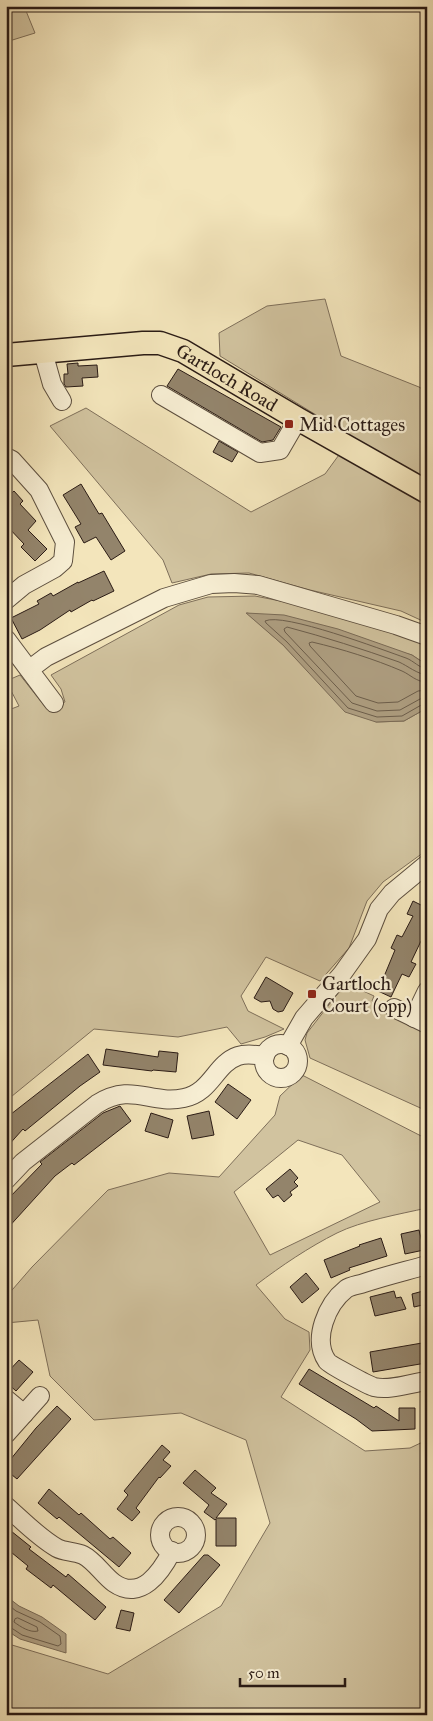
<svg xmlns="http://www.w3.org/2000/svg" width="433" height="1721" viewBox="0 0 433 1721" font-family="'IM FELL Great Primer',serif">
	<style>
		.green { fill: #d1c39f; stroke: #7e6f5a; fill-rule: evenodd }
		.water { fill: #afa083; stroke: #7a6b57 }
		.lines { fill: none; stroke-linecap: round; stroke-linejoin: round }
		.shore { stroke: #6c5e4c; stroke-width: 1 }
		.building { fill: #93846b; stroke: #2a1b15 }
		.minor-casing { stroke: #5c4e3e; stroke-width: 20 }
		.major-casing { stroke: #2a1b15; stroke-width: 25 }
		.minor { stroke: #f7eed3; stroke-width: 18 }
		.major { stroke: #f3e5bb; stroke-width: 22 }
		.poi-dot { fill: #8f2418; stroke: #f7eed3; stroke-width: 2 }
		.labels { text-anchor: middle; stroke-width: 4.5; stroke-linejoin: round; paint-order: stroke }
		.street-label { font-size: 19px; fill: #2a1b15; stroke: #f7eed3 }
		.poi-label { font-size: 19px; fill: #2a1b15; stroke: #f7eed3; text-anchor: start }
	</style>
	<rect width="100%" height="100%" fill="#f3e5bb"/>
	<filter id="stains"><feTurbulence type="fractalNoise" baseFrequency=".004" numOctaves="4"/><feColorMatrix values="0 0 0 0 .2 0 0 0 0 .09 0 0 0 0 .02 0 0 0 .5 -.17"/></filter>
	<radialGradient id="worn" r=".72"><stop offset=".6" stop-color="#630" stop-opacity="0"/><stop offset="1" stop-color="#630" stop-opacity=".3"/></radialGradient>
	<!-- green -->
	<g class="green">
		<polygon points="6,6 24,6 35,33 6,42"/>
		<polygon points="325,299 341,356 419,387 427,392 427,623 401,611 310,590 249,573 211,574 172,583 163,560 50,426 86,408 251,512 325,474 352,437 220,356 219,333 267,306"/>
		<polygon points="255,596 311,607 410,638 427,646 427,665 412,655 247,613 283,645 308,671 376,722 404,721 427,708 427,850 383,882 367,901 349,948 320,981 266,957 241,996 248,1011 284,1029 265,1037 241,1044 227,1027 178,1037 94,1029 6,1101 6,711 19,706 6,681 20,675 46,708 65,702 61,689 51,675 179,605 208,597"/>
		<polygon points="346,983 374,996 372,1001 427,1029 427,1111 310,1058 305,1040 307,1033"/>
		<path d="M302 1075 427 1139V1208C400 1214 361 1221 337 1233 309 1247 281 1266 256 1285L285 1319 309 1332 310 1350 281 1397 365 1451 410 1448 427 1440V1715H6V1640L12 1645 108 1674 221 1606 270 1523 246 1440 181 1413 94 1420 50 1376 38 1320 6 1323V1297L32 1267 108 1190 169 1173 219 1177 275 1115 280 1096ZM298 1140 342 1155 380 1202 270 1255 234 1192Z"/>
	</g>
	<!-- water -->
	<g class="water">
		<polygon points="246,613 284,615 338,629 412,655 427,665 427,708 404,721 376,722 345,712 283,645"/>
		<polygon points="6,1596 19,1606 42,1617 66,1634 66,1653 20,1639 6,1630"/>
	</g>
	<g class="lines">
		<!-- shore -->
		<g class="shore">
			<path d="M427 669C419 668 414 661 406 658 383 650 283 612 265 621L266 623 287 642 348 708 377 717 402 716 423 704H427"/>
			<path d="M427 675C417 674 408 666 399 662 362 649 325 637 287 627L284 629 285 632 352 703 377 711 400 710 420 699 427 697"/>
			<path d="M427 682C416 682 411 675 402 671 374 659 342 649 312 642L309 643 310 646 356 696 378 703 398 702 418 691 427 690"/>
			<polyline points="6,1603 16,1611 40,1622 60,1636 61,1644 58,1646 22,1635 10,1627 6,1626"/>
			<path d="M18 1618 37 1627 38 1631C30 1633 21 1627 14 1622L15 1619Z"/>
		</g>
	</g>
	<!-- building -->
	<g class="building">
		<polygon points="78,363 78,366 97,365 98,377 82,378 83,386 66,387 64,384 64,374 68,374 67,364"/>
		<polygon points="178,369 281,427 273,440 262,442 167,386"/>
		<polygon points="219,441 238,452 232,462 213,452"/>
		<polygon points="81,484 99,514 102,513 125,551 111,560 96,537 84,543 75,527 81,524 63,495"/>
		<polygon points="14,491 23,501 20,504 36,521 28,530 47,549 35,561 21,547 24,544 6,525 6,498"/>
		<polygon points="104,571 114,591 93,601 92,600 71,612 70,610 40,630 22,639 11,618 39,604 37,601 51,593 53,596 78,582 78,583"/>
		<polygon points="413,901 427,908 427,943 421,941 411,962 416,964 409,977 402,974 391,997 378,991 395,950 391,948 397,935 402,937 413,916 407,914"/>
		<polygon points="266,977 293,993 283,1011 278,1012 273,1009 270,1001 261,1002 254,998"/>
		<polygon points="106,1049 158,1057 159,1051 178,1053 176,1072 153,1070 152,1071 103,1065"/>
		<polygon points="88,1054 100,1072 80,1086 25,1131 23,1129 6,1148 6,1118"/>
		<polygon points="228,1084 251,1100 237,1119 215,1102"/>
		<polygon points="120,1106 131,1121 74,1165 72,1163 55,1176 6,1230 6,1201 42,1164 40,1162 103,1113"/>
		<polygon points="209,1111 214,1135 192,1139 187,1116"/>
		<polygon points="151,1113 173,1120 168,1138 145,1131"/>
		<polygon points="290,1169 298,1178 294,1182 298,1186 290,1192 292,1195 284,1202 278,1195 273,1198 266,1189"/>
		<polygon points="419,1230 424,1250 405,1254 401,1234"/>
		<polygon points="381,1238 387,1256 349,1268 350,1270 331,1278 324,1260 360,1246 359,1245"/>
		<polygon points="306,1273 319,1289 302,1303 290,1287"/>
		<polygon points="427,1290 427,1304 414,1307 412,1294"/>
		<polygon points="394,1291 396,1298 401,1297 406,1309 375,1316 370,1297"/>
		<polygon points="422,1343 426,1363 373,1372 370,1352"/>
		<polygon points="19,1360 33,1372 16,1391 6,1382 6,1374"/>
		<polygon points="309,1369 374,1408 376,1406 399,1421 399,1408 415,1408 415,1429 372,1431 356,1419 299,1384"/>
		<polygon points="57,1406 71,1419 17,1479 6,1470 6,1465 36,1428"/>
		<polygon points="162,1445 170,1452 163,1460 171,1466 160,1478 159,1477 136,1508 140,1512 132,1521 117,1509 128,1495 124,1491"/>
		<polygon points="195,1470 216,1488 211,1493 227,1504 216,1518 236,1518 236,1546 216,1546 216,1519 215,1520 204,1512 209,1505 183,1483"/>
		<polygon points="49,1489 79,1515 81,1513 110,1539 113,1537 131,1553 119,1567 59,1517 57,1519 38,1503"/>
		<polygon points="6,1527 31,1547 29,1549 66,1577 68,1574 106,1607 95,1620 53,1585 51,1588 26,1569 28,1566 6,1548"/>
		<polygon points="204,1555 208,1555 220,1565 179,1613 164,1600"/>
		<polygon points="121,1610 134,1613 130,1631 116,1628"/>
	</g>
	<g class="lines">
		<!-- minor casing -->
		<g class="minor-casing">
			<g id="minor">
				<polyline points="43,352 52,384 62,401"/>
				<polyline points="161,395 260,453 280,450 298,419"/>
				<polyline points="6,457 12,460 39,490 65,542 63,561 55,568 24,585 6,600"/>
				<polyline points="6,639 54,703"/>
				<polyline points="30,669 46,657 164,598 211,584 234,583 258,585 396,625 427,636"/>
				<polyline points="394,1008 427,1024"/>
				<polyline points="414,1018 427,991"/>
				<circle cx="281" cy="1061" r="17"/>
				<polyline points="288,1046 304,1018 342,974 367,939 379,909 392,893 427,864"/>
				<path d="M6 1180 23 1162 97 1104C133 1082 149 1105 184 1098 212 1092 215 1064 238 1056 247 1053 256 1055 265 1056"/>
				<path d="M427 1265C406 1271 385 1276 364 1283 358 1285 350 1286 346 1289 327 1304 312 1339 327 1361 330 1365 368 1385 374 1387 390 1391 410 1383 427 1381"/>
				<polyline points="6,1399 24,1414"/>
				<polyline points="6,1434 40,1396"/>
				<path d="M6 1506C22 1520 38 1537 57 1548 64 1552 75 1551 83 1555 95 1561 103 1575 114 1583 141 1602 161 1572 172 1551"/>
				<circle cx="178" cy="1535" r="18"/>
			</g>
		</g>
		<!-- major casing -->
		<g class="major-casing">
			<g id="major">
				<path id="s1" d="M6 355 143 343H160L183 351 298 419 427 492"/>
			</g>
		</g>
		<!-- minor -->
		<use href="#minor" class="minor"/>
		<!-- major -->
		<use href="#major" class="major"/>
	</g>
	<!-- markers -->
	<g class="poi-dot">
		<rect x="284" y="419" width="10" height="10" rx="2.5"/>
		<rect x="307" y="989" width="10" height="10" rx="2.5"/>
	</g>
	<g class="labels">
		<!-- street labels -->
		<g class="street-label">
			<text dy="7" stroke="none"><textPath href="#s1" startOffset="230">Gartloch Road</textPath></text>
		</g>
		<!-- poi labels -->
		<g class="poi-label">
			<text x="299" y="431">Mid Cottages</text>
			<text x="322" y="990">Gartloch<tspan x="322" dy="22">Court (opp)</tspan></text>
		</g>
	</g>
	<!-- margin -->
	<rect width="433" height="1721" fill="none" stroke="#f3e5bb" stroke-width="25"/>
	<rect x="8" y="8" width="418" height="1706" fill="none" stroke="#2a1b15" stroke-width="2.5"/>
	<rect x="12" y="12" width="408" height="1696" fill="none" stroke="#2a1b15"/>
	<!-- scale -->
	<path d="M240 1678v8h105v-8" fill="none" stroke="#2a1b15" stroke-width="2.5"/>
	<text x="248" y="1678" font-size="15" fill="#2a1b15" stroke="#f7eed3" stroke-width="4" paint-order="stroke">50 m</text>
	<rect width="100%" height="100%" filter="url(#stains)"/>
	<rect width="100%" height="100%" fill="url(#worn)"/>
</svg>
